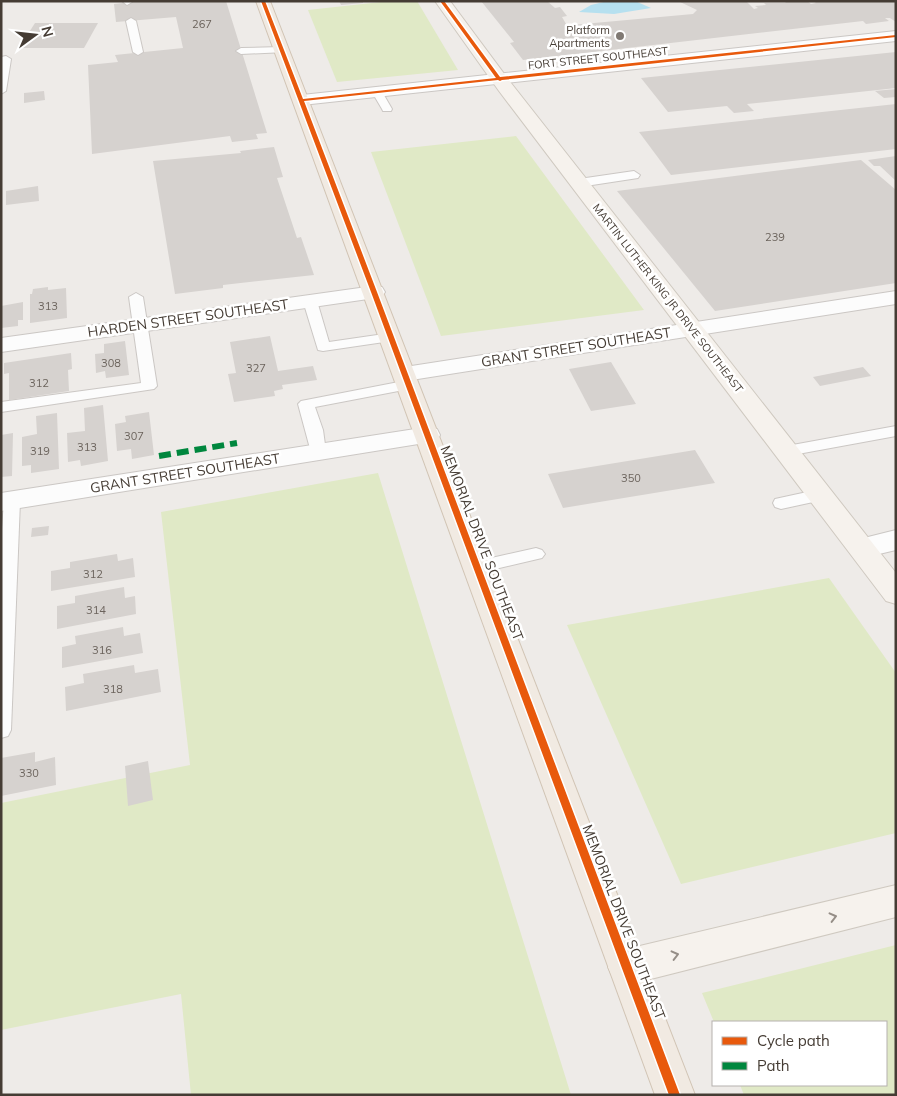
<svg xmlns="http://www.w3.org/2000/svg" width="897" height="1096" viewBox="0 0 897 1096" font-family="Mulish,sans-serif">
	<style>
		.green { fill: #e0e9c6 }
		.water { fill: #b6e0ef }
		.building { fill: #d6d2cf }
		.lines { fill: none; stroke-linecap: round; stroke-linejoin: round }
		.service-casing { stroke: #cbc7c4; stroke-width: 2 }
		.minor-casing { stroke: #cbc7c4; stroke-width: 2 }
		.tertiary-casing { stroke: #cbc7c4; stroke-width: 2 }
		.secondary-casing { stroke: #cfc9c0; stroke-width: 2 }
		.primary-casing { stroke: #d1c4b4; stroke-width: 2 }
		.service { fill: #fcfcfc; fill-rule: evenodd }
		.minor { fill: #fcfcfc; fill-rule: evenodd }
		.tertiary { fill: #fcfcfc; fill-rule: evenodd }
		.secondary { fill: #f6f2ed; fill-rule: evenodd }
		.primary { fill: #f1eae2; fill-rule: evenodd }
		.quiet { stroke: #00873e; stroke-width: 6; stroke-dasharray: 12 6; stroke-linecap: butt }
		.cycleway-casing { stroke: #fff; stroke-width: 3 }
		.cycleway { fill: #e8590c; fill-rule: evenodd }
		.oneway { stroke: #958e87 }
		.poi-dot { fill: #807973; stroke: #fff; stroke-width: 2 }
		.labels { text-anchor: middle; stroke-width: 5; stroke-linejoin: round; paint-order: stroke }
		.number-label { font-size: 11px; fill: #6b635c }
		.far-poi-label { font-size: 11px; fill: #453c34; stroke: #fff; text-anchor: end }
		.far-street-label { font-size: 11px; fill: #453c34; stroke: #fff }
		.street-label { font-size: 14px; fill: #453c34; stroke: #fff }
	</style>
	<rect width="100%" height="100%" fill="#eeebe8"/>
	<!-- green -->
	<g class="green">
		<polygon points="390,1 417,1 458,70 337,82 308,10"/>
		<polygon points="516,136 644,310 441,336 371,152"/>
		<polygon points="378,473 571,1095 191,1095 181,994 1,1030 1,803 190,765 161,512"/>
		<polygon points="829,578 896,673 896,833 681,884 567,625"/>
		<polygon points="896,945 896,1095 744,1095 740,1085 886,1085 886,1022 714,1022 702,993"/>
	</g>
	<!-- water -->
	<polygon class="water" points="608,1 635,1 651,8 614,14 579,12 591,5"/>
	<!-- building -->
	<g class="building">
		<polygon points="141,1 226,1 267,133 256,134 258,139 232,142 230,136 92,154 88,65 118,62 115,55 183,48 176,17 116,22 114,4"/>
		<polygon points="339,1 363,1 363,3 341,5"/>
		<polygon points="481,1 547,1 555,8 560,7 567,16 562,17 569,29 573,28 572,25 693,14 697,10 678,1 746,1 754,9 758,8 755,6 766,5 764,3 786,3 784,1 807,1 811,4 816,3 813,1 896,1 896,22 890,18 885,18 889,21 866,24 863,21 523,60 510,43 514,42"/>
		<polygon points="35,23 98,23 84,48 19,48"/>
		<polygon points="896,52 896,88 747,104 754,111 734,113 727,106 668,112 641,78"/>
		<polygon points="896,89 896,97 884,98 875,91"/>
		<polygon points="44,91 45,100 24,103 24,93"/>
		<polygon points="896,104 896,149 671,175 639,132"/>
		<polygon points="274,147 283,177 277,178 297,238 301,237 314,275 223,285 223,288 175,294 153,161 241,153 240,151"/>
		<polygon points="896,156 896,181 880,166 874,166 868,160"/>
		<polygon points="861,160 896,190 896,283 715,311 617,191"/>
		<polygon points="38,186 39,201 6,205 6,191"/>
		<polygon points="48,287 48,290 66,288 67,318 30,323 30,294 32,294 33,289"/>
		<polygon points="23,302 23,320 18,320 18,326 1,328 1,306"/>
		<polygon points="270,336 278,371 313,366 317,380 282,385 283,389 274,391 275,396 234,402 228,374 236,373 230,342"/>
		<polygon points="125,341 129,375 106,378 105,371 96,373 95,354 104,353 104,344"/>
		<polygon points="71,353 72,369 68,370 69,391 9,400 9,373 4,374 4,363"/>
		<polygon points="611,362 636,404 591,411 569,369"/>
		<polygon points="863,367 871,376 820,386 813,377"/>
		<polygon points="103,405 108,461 81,466 80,460 68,462 67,433 85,431 84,408"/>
		<polygon points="149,412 154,455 132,459 131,449 117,451 115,424 126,422 125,416"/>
		<polygon points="57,413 59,469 31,473 31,465 22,466 22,437 37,434 36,416"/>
		<polygon points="13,433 12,476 1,477 1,435"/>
		<polygon points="695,450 715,483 563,508 548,474"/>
		<polygon points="49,526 48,535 31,537 32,528"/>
		<polygon points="117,554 118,561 133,558 135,577 51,591 51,571 70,568 70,562"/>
		<polygon points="124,587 125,598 135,596 136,614 57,629 57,606 75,603 75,596"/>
		<polygon points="123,627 124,636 140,633 143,653 62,668 62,647 76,644 75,636"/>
		<polygon points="134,665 135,673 158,669 161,692 66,711 65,687 84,683 83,674"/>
		<polygon points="35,752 35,762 55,757 56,785 1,796 1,758"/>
		<polygon points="148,761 153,800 128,806 125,766"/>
	</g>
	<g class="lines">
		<!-- service casing -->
		<g class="service-casing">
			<g id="service">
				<polygon points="122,1 132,1 132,2 127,5"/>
				<polygon points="131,18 136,21 143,52 138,55 133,52 126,21"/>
				<polygon points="282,47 287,50 286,52 241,54 236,51 241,48"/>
				<polygon points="6,56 11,59 6,91 1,94 1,57"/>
				<polygon points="377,89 381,90 392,109 391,111 383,111 382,109 372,92"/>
				<polygon points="634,171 640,175 638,178 579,187 573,183 579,179"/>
				<polygon points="136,293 143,297 157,386 154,389 1,412 1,402 141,383 129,297"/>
				<polygon points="310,297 317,301 329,342 391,333 398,337 391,341 323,351 318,350 303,301"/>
				<polygon points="409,380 417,385 414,388 315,407 323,430 326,452 324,456 312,456 298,404 301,401"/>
				<polygon points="896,426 896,436 787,456 781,455 779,451 781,447 787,446"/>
				<polygon points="821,489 827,491 829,495 827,499 781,509 775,507 773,503 775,499"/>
				<polygon points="12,495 18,497 20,501 11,730 8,736 1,738 1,543 4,501 6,497"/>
				<polygon points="536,548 542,550 545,554 542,558 478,573 472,572 469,567 472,562 478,561"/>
			</g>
		</g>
		<!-- minor casing -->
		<g class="minor-casing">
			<g id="minor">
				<polygon points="896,31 896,41 302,105 296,104 293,100 296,96 302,95"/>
				<polygon points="374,286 382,287 385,292 382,297 1,352 1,338"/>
				<polygon points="428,427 437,429 440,435 437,441 1,511 1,493"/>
				<polygon points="896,530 896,550 862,558 852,555 848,548 852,541"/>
			</g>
		</g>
		<!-- tertiary casing -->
		<g class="tertiary-casing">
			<polygon id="tertiary" points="896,291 896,304 405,381 397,379 393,374 397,369 405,367"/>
		</g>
		<!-- secondary casing -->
		<g class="secondary-casing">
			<g id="secondary">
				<polygon points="435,1 450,1 511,83 896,573 896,604 886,601 499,91"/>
				<polygon points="896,885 896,917 627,985 614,980 608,967 614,954 627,949"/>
			</g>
		</g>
		<!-- primary casing -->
		<g class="primary-casing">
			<polygon id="primary" points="256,1 270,1 695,1095 655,1095"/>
		</g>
		<!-- service -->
		<use href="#service" class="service"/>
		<!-- minor -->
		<use href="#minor" class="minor"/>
		<!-- tertiary -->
		<use href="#tertiary" class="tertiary"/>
		<!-- secondary -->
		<use href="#secondary" class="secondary"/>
		<!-- primary -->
		<use href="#primary" class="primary"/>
		<!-- quiet -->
		<polyline class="quiet" points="159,456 237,443"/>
		<!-- cycleway casing -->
		<g class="cycleway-casing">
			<polygon id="cycleway" points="261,1 265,1 303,99 496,78 440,1 444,1 500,77 896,35 896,37 502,80 500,81 498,80 304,101 377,292 680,1095 669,1095 371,292"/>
		</g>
		<!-- cycleway -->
		<use href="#cycleway" class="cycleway"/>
	</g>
	<!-- one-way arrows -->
	<defs><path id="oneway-chevron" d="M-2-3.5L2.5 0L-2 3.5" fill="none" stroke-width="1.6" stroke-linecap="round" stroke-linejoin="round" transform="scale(1.25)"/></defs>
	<g class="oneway">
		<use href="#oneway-chevron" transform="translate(833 917) rotate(-14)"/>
		<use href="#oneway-chevron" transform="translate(675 955) rotate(-14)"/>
	</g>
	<!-- markers -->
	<circle class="poi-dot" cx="620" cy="36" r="5"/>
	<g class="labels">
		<!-- number labels -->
		<g class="number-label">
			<text x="202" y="28">267</text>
			<text x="775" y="241">239</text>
			<text x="48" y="310">313</text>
			<text x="111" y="367">308</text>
			<text x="256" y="372">327</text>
			<text x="39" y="387">312</text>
			<text x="134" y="440">307</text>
			<text x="87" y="451">313</text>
			<text x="40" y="455">319</text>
			<text x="631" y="482">350</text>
			<text x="93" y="578">312</text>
			<text x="96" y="614">314</text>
			<text x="102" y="654">316</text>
			<text x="113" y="693">318</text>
			<text x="29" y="777">330</text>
		</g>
		<!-- far-poi labels -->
		<g class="far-poi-label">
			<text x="610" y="34">Platform<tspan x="610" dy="13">Apartments</tspan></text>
		</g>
		<!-- far-street labels -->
		<g class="far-street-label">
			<text transform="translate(598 58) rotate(-6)" y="4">FORT STREET SOUTHEAST</text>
			<text transform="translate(668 298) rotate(52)" y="4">MARTIN LUTHER KING JR DRIVE SOUTHEAST</text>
		</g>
		<!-- street labels -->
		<g class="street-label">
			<text transform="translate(188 318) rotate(-8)" y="5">HARDEN STREET SOUTHEAST</text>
			<text transform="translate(576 347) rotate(-9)" y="5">GRANT STREET SOUTHEAST</text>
			<text transform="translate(185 473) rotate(-9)" y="5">GRANT STREET SOUTHEAST</text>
			<text transform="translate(482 543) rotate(69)" y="5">MEMORIAL DRIVE SOUTHEAST</text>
			<text transform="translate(624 922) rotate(69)" y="5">MEMORIAL DRIVE SOUTHEAST</text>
		</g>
	</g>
	<!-- border -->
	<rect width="897" height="1096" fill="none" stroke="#453c34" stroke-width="5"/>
	<!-- legend -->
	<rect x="712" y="1021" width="175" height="65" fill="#ffffff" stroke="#b5b1ae"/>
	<rect x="722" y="1037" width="25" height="8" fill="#e8590c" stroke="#b5b1ae"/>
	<text x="757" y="1046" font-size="15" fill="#453c34">Cycle path</text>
	<rect x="722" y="1062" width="25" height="8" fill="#00873e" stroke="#b5b1ae"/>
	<text x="757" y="1071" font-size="15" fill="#453c34">Path</text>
	<!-- north arrow -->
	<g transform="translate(35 35) rotate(75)" stroke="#ffffff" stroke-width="4" paint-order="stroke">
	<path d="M0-4L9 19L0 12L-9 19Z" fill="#453c34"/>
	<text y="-8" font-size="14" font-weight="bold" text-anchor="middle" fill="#453c34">N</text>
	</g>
</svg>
